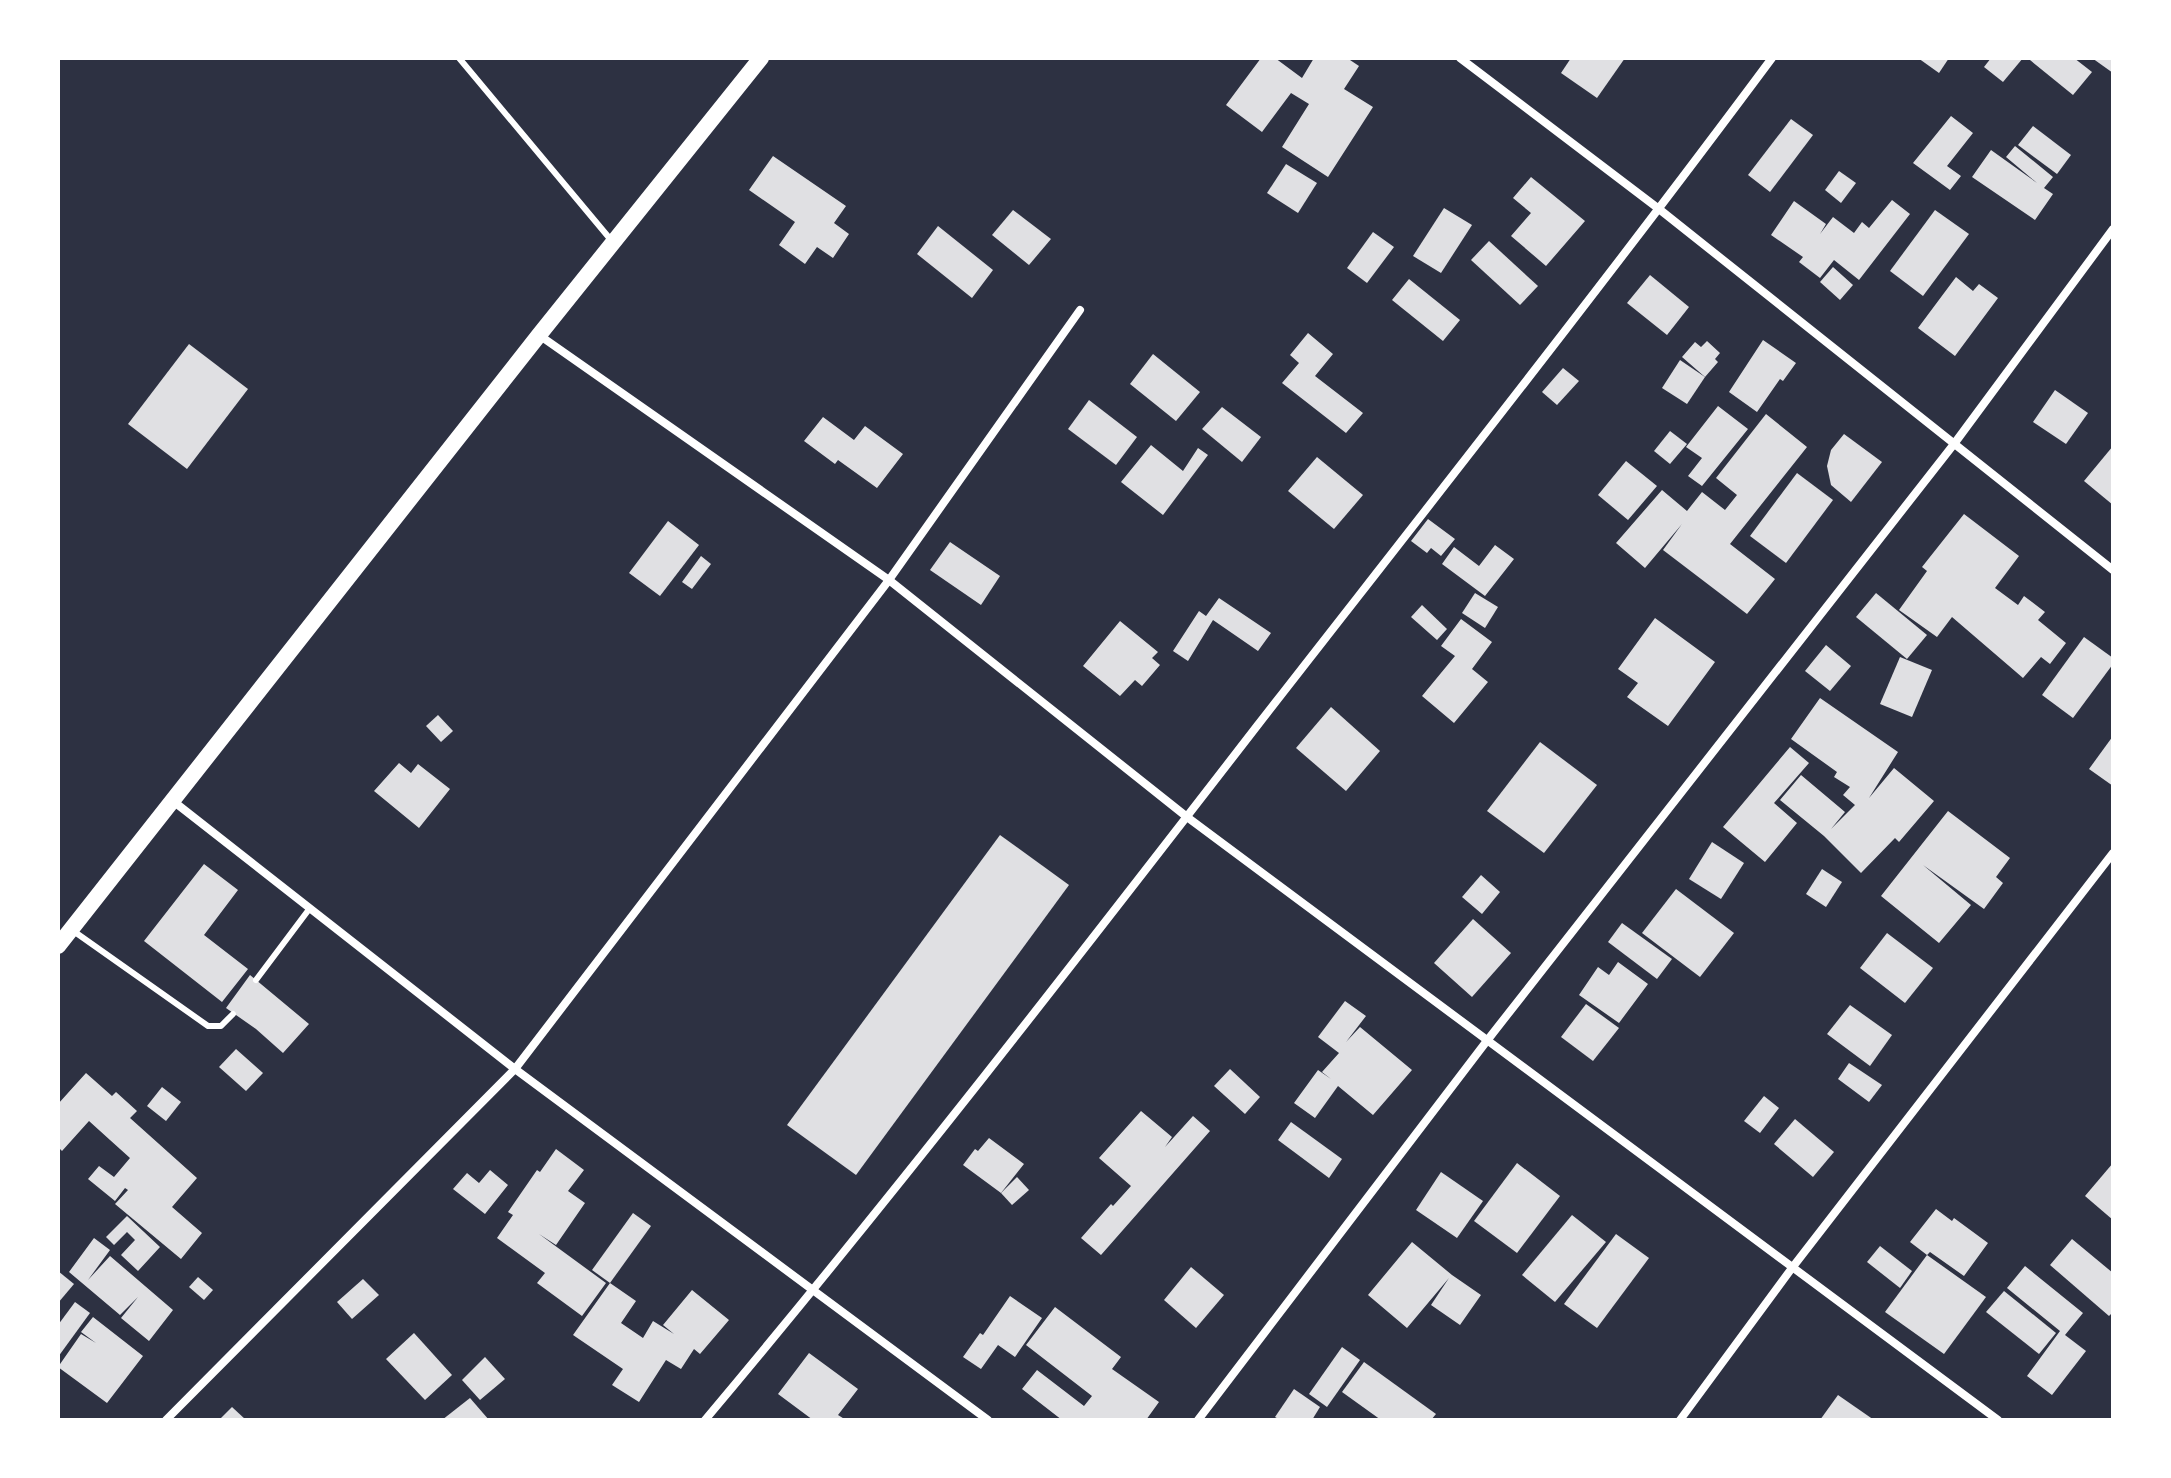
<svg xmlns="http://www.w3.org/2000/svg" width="2171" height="1478" viewBox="0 0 2171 1478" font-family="Jost,sans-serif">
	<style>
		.building { fill: #e0e0e3 }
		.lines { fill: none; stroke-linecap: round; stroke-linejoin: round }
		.service { stroke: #fff; stroke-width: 6 }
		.minor { stroke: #fff; stroke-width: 8 }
		.secondary { stroke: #fff; stroke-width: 16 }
	</style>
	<rect width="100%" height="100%" fill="#2d3142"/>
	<!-- building -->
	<g class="building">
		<polygon points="1261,58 1275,58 1302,78 1314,58 1347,58 1359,66 1344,89 1373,107 1328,177 1282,147 1309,104 1291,93 1262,132 1226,105"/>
		<polygon points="1571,58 1625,58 1597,98 1561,73"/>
		<polygon points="1918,58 1949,58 1939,73"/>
		<polygon points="1991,58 2023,58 2003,82 1984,67"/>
		<polygon points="2032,58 2074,58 2092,72 2073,95 2030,60"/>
		<polygon points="2092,58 2113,58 2113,73"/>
		<polygon points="1951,116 1973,133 1947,166 1961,176 1950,190 1913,163"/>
		<polygon points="1791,119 1813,135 1770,192 1748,175"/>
		<polygon points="2033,126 2071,155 2057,174 2018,145"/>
		<polygon points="2015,146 2053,177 2044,188 2053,194 2035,220 1972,177 1991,150 2037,183 2006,157"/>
		<polygon points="773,156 846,206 834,223 849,234 833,258 817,247 805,264 779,245 795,222 749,190"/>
		<polygon points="1286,164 1317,183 1298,213 1267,193"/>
		<polygon points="1839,171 1856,183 1841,203 1825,190"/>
		<polygon points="1531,177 1585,221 1546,266 1511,236 1531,213 1513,198"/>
		<polygon points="1892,200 1910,214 1859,280 1834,260 1820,278 1799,262 1803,257 1771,235 1794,201 1826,224 1820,234 1833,217 1854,233 1862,222 1869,228"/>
		<polygon points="1444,208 1472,225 1441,273 1413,256"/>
		<polygon points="1013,210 1051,239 1029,265 992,235"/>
		<polygon points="1935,210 1969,234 1923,296 1890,271"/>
		<polygon points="938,226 993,270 972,298 917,254"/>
		<polygon points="1373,232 1394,247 1367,283 1347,268"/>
		<polygon points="1489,241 1538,286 1520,305 1471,260"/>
		<polygon points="1833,267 1853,285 1840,300 1820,282"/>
		<polygon points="1650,275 1689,307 1667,335 1627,303"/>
		<polygon points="1956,277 1973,291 1979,284 1998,298 1955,356 1918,328"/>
		<polygon points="1409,279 1460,320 1443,341 1392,300"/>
		<polygon points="1308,333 1333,354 1315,376 1363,413 1346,433 1282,383 1299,363 1290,355"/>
		<polygon points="1763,340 1796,363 1783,381 1780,379 1757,412 1729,392"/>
		<polygon points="1707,341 1720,353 1715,359 1718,362 1705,377 1682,357 1695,342 1701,347"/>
		<polygon points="189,344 248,389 187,469 128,424"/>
		<polygon points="1153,354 1200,392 1176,421 1130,384"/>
		<polygon points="1680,360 1705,377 1687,404 1662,388"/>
		<polygon points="1563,368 1579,381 1557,405 1542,392"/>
		<polygon points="2055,390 2088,413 2066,444 2033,422"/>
		<polygon points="1089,400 1137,437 1116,465 1068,429"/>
		<polygon points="1718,406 1748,429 1702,486 1688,476 1702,458 1686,447"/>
		<polygon points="1222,407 1261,437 1242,462 1202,429"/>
		<polygon points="1766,414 1807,447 1730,544 1775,579 1747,614 1663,550 1682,524 1645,568 1616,543 1662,490 1687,511 1702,492 1725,510 1737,495 1716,478"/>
		<polygon points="823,417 854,440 865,426 903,454 877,488 838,460 835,464 804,441"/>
		<polygon points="1670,431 1687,444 1670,464 1654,451"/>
		<polygon points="1844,434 1882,462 1851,502 1831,485 1827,466 1831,450"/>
		<polygon points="1151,445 1183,471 1198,448 1208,455 1163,515 1121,482"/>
		<polygon points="2113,446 2113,505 2084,481"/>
		<polygon points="1317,457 1363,495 1334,529 1288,491"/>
		<polygon points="1626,461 1657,486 1628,520 1598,495"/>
		<polygon points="1797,473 1833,500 1786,563 1750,536"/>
		<polygon points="1964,514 2019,556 1995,588 2018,605 2024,596 2045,612 2038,620 2066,643 2050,664 2041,657 2023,678 1952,617 1937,637 1899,610 1927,571 1922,567"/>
		<polygon points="1428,519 1455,539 1441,556 1431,548 1427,553 1411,541"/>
		<polygon points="668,521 699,545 660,596 629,573"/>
		<polygon points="950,542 1000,576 981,605 930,570"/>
		<polygon points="1495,545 1514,559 1485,596 1442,564 1454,547 1479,566"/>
		<polygon points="701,556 711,564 692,589 682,582"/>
		<polygon points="1475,593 1498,607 1485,628 1462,613"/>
		<polygon points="1876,593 1927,635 1907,659 1856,617"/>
		<polygon points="1219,598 1271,633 1258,651 1213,620 1188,661 1173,651 1199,611 1206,616"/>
		<polygon points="1422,605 1447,629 1437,640 1411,617"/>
		<polygon points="1655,618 1715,662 1668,726 1627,697 1638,683 1618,669"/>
		<polygon points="1461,619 1492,642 1472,669 1488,682 1454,723 1422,696 1455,656 1441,646"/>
		<polygon points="1120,621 1158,652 1152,658 1160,665 1142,686 1135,680 1120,696 1083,666"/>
		<polygon points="2084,637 2113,658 2113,664 2073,718 2042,695"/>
		<polygon points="1826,645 1851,666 1830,691 1805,671"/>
		<polygon points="1900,657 1932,670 1912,717 1880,704"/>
		<polygon points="1820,698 1898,752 1869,798 1894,768 1934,801 1899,842 1895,838 1861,873 1824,836 1780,800 1801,775 1845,812 1831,829 1855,805 1843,795 1850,787 1834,777 1837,772 1791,739"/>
		<polygon points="1331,707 1380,751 1346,791 1296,748"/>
		<polygon points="438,715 453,731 441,742 426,726"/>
		<polygon points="2113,736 2113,786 2089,769"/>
		<polygon points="1540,742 1597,785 1544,853 1487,811"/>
		<polygon points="1790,747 1809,763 1774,803 1797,823 1765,862 1723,827"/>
		<polygon points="399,763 411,773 418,764 450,789 419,828 374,791"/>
		<polygon points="1948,811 2010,858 1996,877 2003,883 1984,909 1923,865 1971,905 1939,943 1881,896"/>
		<polygon points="1000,835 1069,885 856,1175 787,1125"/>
		<polygon points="1712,842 1744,863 1721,899 1689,879"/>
		<polygon points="204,864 238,890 204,935 248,969 222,1002 144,941"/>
		<polygon points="1822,869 1842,882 1826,907 1806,894"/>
		<polygon points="1481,875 1500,892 1482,914 1462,897"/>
		<polygon points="1676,889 1734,933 1700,977 1642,933"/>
		<polygon points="1473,919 1511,953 1472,997 1434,963"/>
		<polygon points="1622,923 1672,959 1657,979 1608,942"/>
		<polygon points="1887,933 1933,968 1905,1003 1860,968"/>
		<polygon points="1618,962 1648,984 1619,1023 1579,995 1598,967 1609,975"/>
		<polygon points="250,975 309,1024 283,1053 256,1029 226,1008"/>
		<polygon points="1345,1001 1366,1016 1346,1042 1360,1027 1412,1070 1373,1115 1338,1086 1315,1118 1294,1103 1318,1070 1331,1079 1322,1072 1339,1053 1318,1037"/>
		<polygon points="1586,1004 1619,1028 1593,1061 1561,1037"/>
		<polygon points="1850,1005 1892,1035 1870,1066 1827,1034"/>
		<polygon points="236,1049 263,1073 246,1091 219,1067"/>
		<polygon points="1849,1063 1882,1085 1869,1102 1838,1079"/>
		<polygon points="1230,1069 1260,1097 1245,1114 1214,1086"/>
		<polygon points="86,1073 112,1096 116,1092 137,1111 130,1118 197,1178 172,1207 202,1233 181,1259 115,1204 128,1190 125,1188 115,1201 88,1179 99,1166 114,1177 130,1158 110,1140 89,1121 62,1151 58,1147 58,1104"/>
		<polygon points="162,1087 181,1102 166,1121 147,1106"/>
		<polygon points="1764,1096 1779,1108 1760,1133 1744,1121"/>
		<polygon points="1141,1111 1172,1137 1165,1147 1193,1116 1210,1131 1101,1255 1081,1238 1111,1204 1113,1206 1131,1186 1099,1158"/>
		<polygon points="1795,1119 1834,1152 1813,1177 1774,1144"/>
		<polygon points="1291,1122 1342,1159 1329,1178 1278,1140"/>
		<polygon points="989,1138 1024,1164 1001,1193 963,1165 975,1149 978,1151"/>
		<polygon points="556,1149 584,1170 568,1191 585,1203 556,1245 539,1234 606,1283 582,1316 537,1283 545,1273 497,1238 513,1215 508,1212 537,1170 540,1172"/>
		<polygon points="1517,1163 1560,1196 1517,1253 1474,1221"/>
		<polygon points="2113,1163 2113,1220 2085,1196"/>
		<polygon points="490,1170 508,1185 485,1214 453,1189 467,1173 479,1183"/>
		<polygon points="1441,1172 1483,1201 1457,1238 1416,1210"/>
		<polygon points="1017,1177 1029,1190 1012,1205 1001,1193"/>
		<polygon points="1936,1209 1952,1221 1954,1218 1988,1243 1964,1276 1930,1252 1927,1255 1910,1242"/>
		<polygon points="633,1213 651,1226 610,1283 592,1270"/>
		<polygon points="1572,1215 1606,1242 1555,1302 1522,1275"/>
		<polygon points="127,1216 160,1247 138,1271 121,1255 135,1240 127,1232 114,1245 106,1237"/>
		<polygon points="1616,1234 1649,1258 1597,1328 1564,1304"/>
		<polygon points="94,1238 110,1250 88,1280 110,1256 173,1310 149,1341 121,1318 138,1297 120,1315 69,1272"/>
		<polygon points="2072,1239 2113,1273 2113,1312 2109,1316 2050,1265"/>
		<polygon points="1412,1242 1452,1275 1481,1295 1460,1325 1431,1305 1449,1278 1407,1328 1368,1295"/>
		<polygon points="1880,1246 1912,1271 1900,1288 1867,1262"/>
		<polygon points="1927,1255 1986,1297 1944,1354 1885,1312"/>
		<polygon points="2025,1266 2083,1313 2065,1335 2086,1351 2052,1395 2027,1376 2060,1331 2007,1288"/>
		<polygon points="1191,1267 1224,1295 1196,1328 1164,1300"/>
		<polygon points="58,1271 74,1284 58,1303"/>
		<polygon points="198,1277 213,1290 204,1300 189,1287"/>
		<polygon points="363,1279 379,1295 352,1319 337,1302"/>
		<polygon points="610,1283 636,1301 621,1323 643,1338 653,1321 674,1334 663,1325 692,1290 729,1320 700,1354 694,1349 681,1369 666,1360 639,1402 612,1385 623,1369 573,1335"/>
		<polygon points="2004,1291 2056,1333 2039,1354 1986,1312"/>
		<polygon points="1010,1296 1042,1318 1015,1357 998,1345 981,1369 963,1357 980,1333 983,1335"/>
		<polygon points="75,1302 90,1313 58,1357 58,1325"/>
		<polygon points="1055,1307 1121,1357 1112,1369 1159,1402 1146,1420 1062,1420 1022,1389 1037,1370 1084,1406 1092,1396 1026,1345"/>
		<polygon points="93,1317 143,1356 107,1403 58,1367 81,1334 96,1343 81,1332"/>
		<polygon points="414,1333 452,1375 425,1400 386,1359"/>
		<polygon points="1342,1347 1360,1360 1327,1407 1309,1394"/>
		<polygon points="809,1353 858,1389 838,1415 846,1420 813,1420 778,1394"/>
		<polygon points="485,1357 505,1379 480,1400 462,1380"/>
		<polygon points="1364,1362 1436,1414 1431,1420 1381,1420 1342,1392"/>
		<polygon points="1294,1389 1320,1407 1312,1420 1280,1420 1275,1417"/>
		<polygon points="1838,1395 1874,1420 1820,1420"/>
		<polygon points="470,1398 489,1420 442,1420"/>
		<polygon points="232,1407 246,1420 221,1418"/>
	</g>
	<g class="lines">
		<!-- service -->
		<g class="service">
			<polyline points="459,58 611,240"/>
			<polyline points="72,930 208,1026 221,1026 233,1014"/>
			<polyline points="256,980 310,908"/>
		</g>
		<!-- minor -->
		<g class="minor">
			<polyline points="1460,58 1659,209 2113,570"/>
			<polyline points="539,335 889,580 1187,817 1998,1420"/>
			<polyline points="173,801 515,1069 988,1420"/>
			<polyline points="166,1420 515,1069 889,580 1080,310"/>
			<path d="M705 1420C895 1194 1076 960 1257 726 1430 504 1604 284 1772 58"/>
			<polyline points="1198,1420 1486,1042 1954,444 2113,229"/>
			<polyline points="1680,1420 1792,1268 2113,853"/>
		</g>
		<!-- secondary -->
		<polyline class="secondary" points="58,946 539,335 761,58"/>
	</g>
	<!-- border -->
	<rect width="2171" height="1478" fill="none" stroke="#ffffff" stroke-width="120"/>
</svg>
